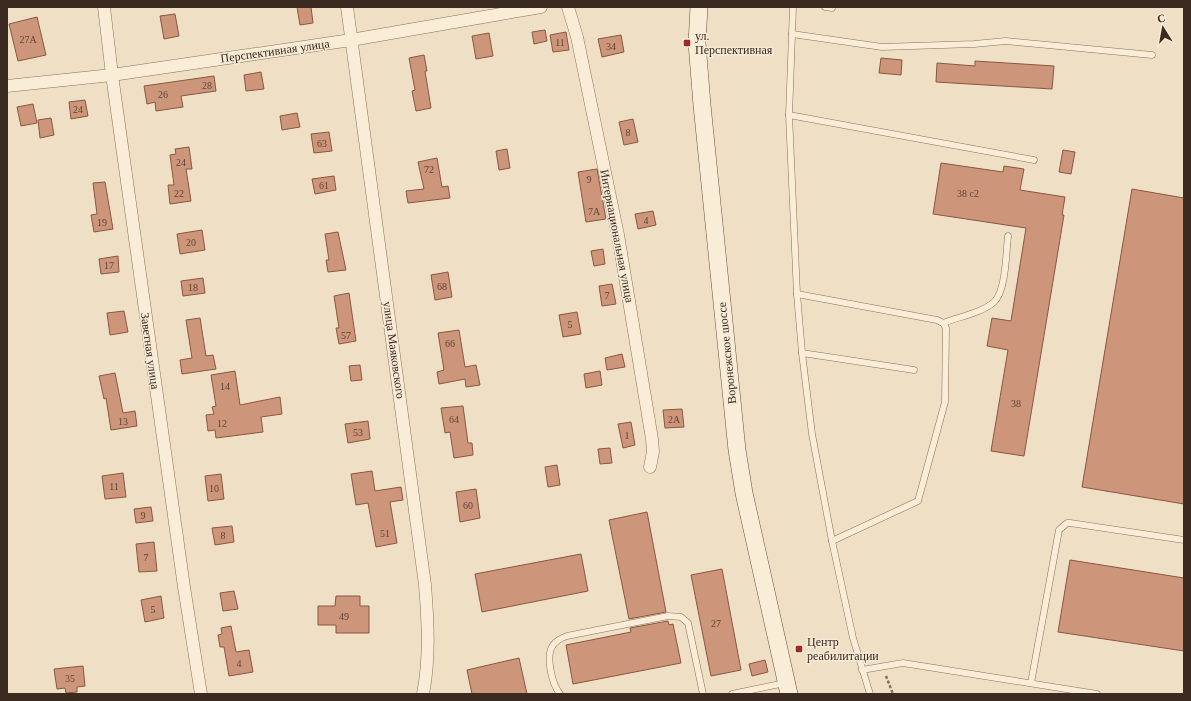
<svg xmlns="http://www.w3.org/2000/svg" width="1191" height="701" viewBox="0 0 1191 701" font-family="Georgia,serif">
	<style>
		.building { fill: #cd967b; stroke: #895740 }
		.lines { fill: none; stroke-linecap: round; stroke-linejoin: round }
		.lane-casing { stroke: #8a705b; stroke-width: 7 }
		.street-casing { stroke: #8a705b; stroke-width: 13 }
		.secondary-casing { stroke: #6b513e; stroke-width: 18 }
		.path { stroke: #8a705b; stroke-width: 2.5; stroke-dasharray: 3 2; stroke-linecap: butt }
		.lane { stroke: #f9edd8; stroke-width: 6 }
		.street { stroke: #f9edd8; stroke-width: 12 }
		.secondary { stroke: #f9edd8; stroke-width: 17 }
		.poi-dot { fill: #992a34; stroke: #f6ead5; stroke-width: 1.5 }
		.labels { text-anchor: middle; stroke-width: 3; stroke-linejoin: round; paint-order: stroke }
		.number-label { font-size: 10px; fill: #5f4536 }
		.poi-label { font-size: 12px; fill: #3a2a1f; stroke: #f6ead5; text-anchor: start }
		.street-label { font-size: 12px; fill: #3a2a1f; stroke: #f6ead5 }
	</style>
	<rect width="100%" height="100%" fill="#efdfc5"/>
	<!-- building -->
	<g class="building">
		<polygon points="297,7 311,7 313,23 300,25"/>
		<polygon points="175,14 179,36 164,39 160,16"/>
		<polygon points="37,17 46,55 18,61 9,24"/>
		<polygon points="545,30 547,41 534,44 532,32"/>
		<polygon points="566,32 569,50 553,52 550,35"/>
		<polygon points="489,33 493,56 476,59 472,36"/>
		<polygon points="621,35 624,52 602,57 598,39"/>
		<polygon points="424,55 427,71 425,71 431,108 416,111 412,91 415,90 409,58"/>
		<polygon points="881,58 902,60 901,75 879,73"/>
		<polygon points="975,61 1054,66 1052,89 936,82 937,63 975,66"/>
		<polygon points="261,72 264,89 246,91 244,75"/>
		<polygon points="214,76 216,91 181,96 183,107 156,111 155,102 147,104 144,86"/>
		<polygon points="85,100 88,116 71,119 69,102"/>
		<polygon points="33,104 37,123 21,126 17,107"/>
		<polygon points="297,113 300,127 282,130 280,116"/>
		<polygon points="51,118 54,135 40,138 38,120"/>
		<polygon points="633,119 638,142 624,145 619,122"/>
		<polygon points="329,132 332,151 314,153 311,134"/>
		<polygon points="189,147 192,169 186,169 191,201 170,204 168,185 174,185 170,155 176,154 175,149"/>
		<polygon points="507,149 510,168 499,170 496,151"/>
		<polygon points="1063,150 1075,152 1071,174 1059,172"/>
		<polygon points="437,158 442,187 448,186 450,198 408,203 406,191 424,189 418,162"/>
		<polygon points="941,163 1003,172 1004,166 1024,169 1020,190 1065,197 1062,215 1064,215 1024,456 991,451 1008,350 987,346 992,318 1011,321 1026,228 933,214"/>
		<polygon points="597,169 606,219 586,222 578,172"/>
		<polygon points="334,176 336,190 315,194 312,179"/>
		<polygon points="105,182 113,229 94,232 91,215 97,214 93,183"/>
		<polygon points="1132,189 1184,198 1184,504 1082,487"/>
		<polygon points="653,211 656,225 638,229 635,214"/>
		<polygon points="202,230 205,250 180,254 177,234"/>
		<polygon points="338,232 346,270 328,272 326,260 329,260 325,234"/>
		<polygon points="603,249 605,264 594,266 591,251"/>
		<polygon points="118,256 119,272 101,274 99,259"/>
		<polygon points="448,272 452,297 435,300 431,275"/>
		<polygon points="203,278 205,293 183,296 181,281"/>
		<polygon points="612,284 616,304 602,306 599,286"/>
		<polygon points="349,293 356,341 339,344 336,328 339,328 334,296"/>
		<polygon points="124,311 128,332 110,335 107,313"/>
		<polygon points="577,312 581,334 563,337 559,315"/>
		<polygon points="200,318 206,356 213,355 216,369 182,374 180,360 192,358 186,320"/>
		<polygon points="459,330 465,367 476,365 480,385 466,387 465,379 439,384 437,372 444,370 438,333"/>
		<polygon points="622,354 625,367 607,370 605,358"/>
		<polygon points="360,365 362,380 351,381 349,366"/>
		<polygon points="235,371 240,405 280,397 282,414 261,417 263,432 216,438 215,430 208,431 206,415 214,414 212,407 216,406 211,375"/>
		<polygon points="600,371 602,385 586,388 584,374"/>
		<polygon points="115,373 123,413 135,411 137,426 111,430 106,398 104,399 99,376"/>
		<polygon points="463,406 468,443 472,443 473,455 454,458 450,432 445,433 441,408"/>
		<polygon points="682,409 684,427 665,428 663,410"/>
		<polygon points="368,421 370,439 348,443 345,424"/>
		<polygon points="631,422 635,445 623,448 618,424"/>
		<polygon points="610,448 612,463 600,464 598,449"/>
		<polygon points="557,465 560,485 548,487 545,467"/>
		<polygon points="372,471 375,491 401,487 403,500 390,502 397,543 376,547 368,503 356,505 351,474"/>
		<polygon points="123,473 126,497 105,499 102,476"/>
		<polygon points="221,474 224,499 208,501 205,476"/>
		<polygon points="476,489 480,518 460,522 456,492"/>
		<polygon points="151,507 153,521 136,523 134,509"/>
		<polygon points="647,512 666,612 629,619 609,520"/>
		<polygon points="232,526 234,542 215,545 212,528"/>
		<polygon points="154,542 157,571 139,572 136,544"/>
		<polygon points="581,554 588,591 482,612 475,574"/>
		<polygon points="1070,560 1184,578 1184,651 1058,632"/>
		<polygon points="722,569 741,670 711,676 691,575"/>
		<polygon points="234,591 238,609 223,611 220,593"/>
		<polygon points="161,596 164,618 145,622 141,600"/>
		<polygon points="336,596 360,596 360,606 369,606 369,633 336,633 336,625 318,625 318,606 335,606"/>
		<polygon points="668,621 669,625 673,624 681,663 573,684 566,645 631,632 630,628"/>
		<polygon points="231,626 236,652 249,650 253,672 229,676 224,647 220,647 218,635 222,634 221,628"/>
		<polygon points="519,658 527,694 472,694 467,670"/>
		<polygon points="765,660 768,672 752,676 749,664"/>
		<polygon points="83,666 85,686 77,687 77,692 66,693 65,688 57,689 54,669"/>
	</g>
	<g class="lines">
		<!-- lane casing -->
		<g class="lane-casing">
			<g id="lane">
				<polyline points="793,7 789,115 797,294 802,353 812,434 832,541 853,638 870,694"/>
				<polyline points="825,7 832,8"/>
				<polyline points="792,34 882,47 974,44 1006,41 1152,55"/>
				<polyline points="789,115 1034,160"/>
				<polyline points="797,294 937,320 943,323 946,328 945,402 918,501 832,541"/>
				<path d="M943 323C958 317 982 313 994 302 1006 291 1006 253 1008 236"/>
				<polyline points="802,353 914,370"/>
				<polyline points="862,670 903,663 1097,694"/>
				<polyline points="1031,683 1059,530 1067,523 1070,523 1184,540"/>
				<path d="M560 694C552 684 545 656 553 645 557 640 561 638 567 636L668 616 681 617 688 623 703 694"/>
				<polyline points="732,694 785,683"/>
			</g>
		</g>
		<!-- street casing -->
		<g class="street-casing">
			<g id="street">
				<polyline points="104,7 112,75 184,587 201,694"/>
				<path d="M347 7 425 585C428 622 430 658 423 694"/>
				<polyline points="568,7 577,37 618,235 652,439 653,452 650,467"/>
				<polyline points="7,86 112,75 351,40 541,7"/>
			</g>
		</g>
		<!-- secondary casing -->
		<g class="secondary-casing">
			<polyline id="secondary" points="699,7 697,43 702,105 737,450 744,493 789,694"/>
		</g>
		<!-- path -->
		<polyline class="path" points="886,676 893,694"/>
		<!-- lane -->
		<use href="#lane" class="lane"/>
		<!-- street -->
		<use href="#street" class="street"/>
		<!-- secondary -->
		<use href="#secondary" class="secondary"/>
	</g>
	<!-- markers -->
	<g class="poi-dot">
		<rect x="683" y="39" width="8" height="8" rx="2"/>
		<rect x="795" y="645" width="8" height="8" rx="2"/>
	</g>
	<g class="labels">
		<!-- number labels -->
		<g class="number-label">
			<text x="28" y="43">27А</text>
			<text x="560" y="46">11</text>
			<text x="611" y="50">34</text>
			<text x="207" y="89">28</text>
			<text x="163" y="98">26</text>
			<text x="78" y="113">24</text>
			<text x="628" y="136">8</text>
			<text x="322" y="147">63</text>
			<text x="181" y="166">24</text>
			<text x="429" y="173">72</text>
			<text x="589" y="183">9</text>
			<text x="324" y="189">61</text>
			<text x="179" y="197">22</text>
			<text x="968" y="197">38 с2</text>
			<text x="594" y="215">7А</text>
			<text x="646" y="224">4</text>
			<text x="102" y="226">19</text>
			<text x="191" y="246">20</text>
			<text x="109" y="269">17</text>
			<text x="442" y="290">68</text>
			<text x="193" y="291">18</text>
			<text x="607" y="299">7</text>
			<text x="570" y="328">5</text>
			<text x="346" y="339">57</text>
			<text x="450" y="347">66</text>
			<text x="225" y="390">14</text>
			<text x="1016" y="407">38</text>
			<text x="454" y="423">64</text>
			<text x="674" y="423">2А</text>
			<text x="123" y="425">13</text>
			<text x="222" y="427">12</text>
			<text x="358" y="436">53</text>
			<text x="627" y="439">1</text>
			<text x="114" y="490">11</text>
			<text x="214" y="492">10</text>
			<text x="468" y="509">60</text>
			<text x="143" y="519">9</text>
			<text x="385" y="537">51</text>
			<text x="223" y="539">8</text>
			<text x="146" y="561">7</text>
			<text x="153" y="613">5</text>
			<text x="344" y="620">49</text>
			<text x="716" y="627">27</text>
			<text x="239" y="667">4</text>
			<text x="70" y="682">35</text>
		</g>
		<!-- poi labels -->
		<g class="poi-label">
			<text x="695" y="40">ул.<tspan x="695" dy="14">Перспективная</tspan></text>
			<text x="807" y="646">Центр<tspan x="807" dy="14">реабилитации</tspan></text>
		</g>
		<!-- street labels -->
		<g class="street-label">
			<text transform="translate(275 51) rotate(-8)" y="4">Перспективная улица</text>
			<text transform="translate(617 236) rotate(79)" y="4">Интернациональная улица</text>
			<text transform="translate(394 350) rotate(82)" y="4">улица Маяковского</text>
			<text transform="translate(150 351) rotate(82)" y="4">Заветная улица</text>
			<text transform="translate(727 353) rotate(-96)" y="4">Воронежское шоссе</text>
		</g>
	</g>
	<!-- border -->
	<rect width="1191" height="701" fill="none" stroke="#3a2a1f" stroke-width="16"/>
	<!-- north arrow -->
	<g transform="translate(1163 28) rotate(349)" stroke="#f6ead5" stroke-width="3" paint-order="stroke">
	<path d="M0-3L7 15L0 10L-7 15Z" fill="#3a2a1f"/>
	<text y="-6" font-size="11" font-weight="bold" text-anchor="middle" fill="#3a2a1f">С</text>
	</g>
</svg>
